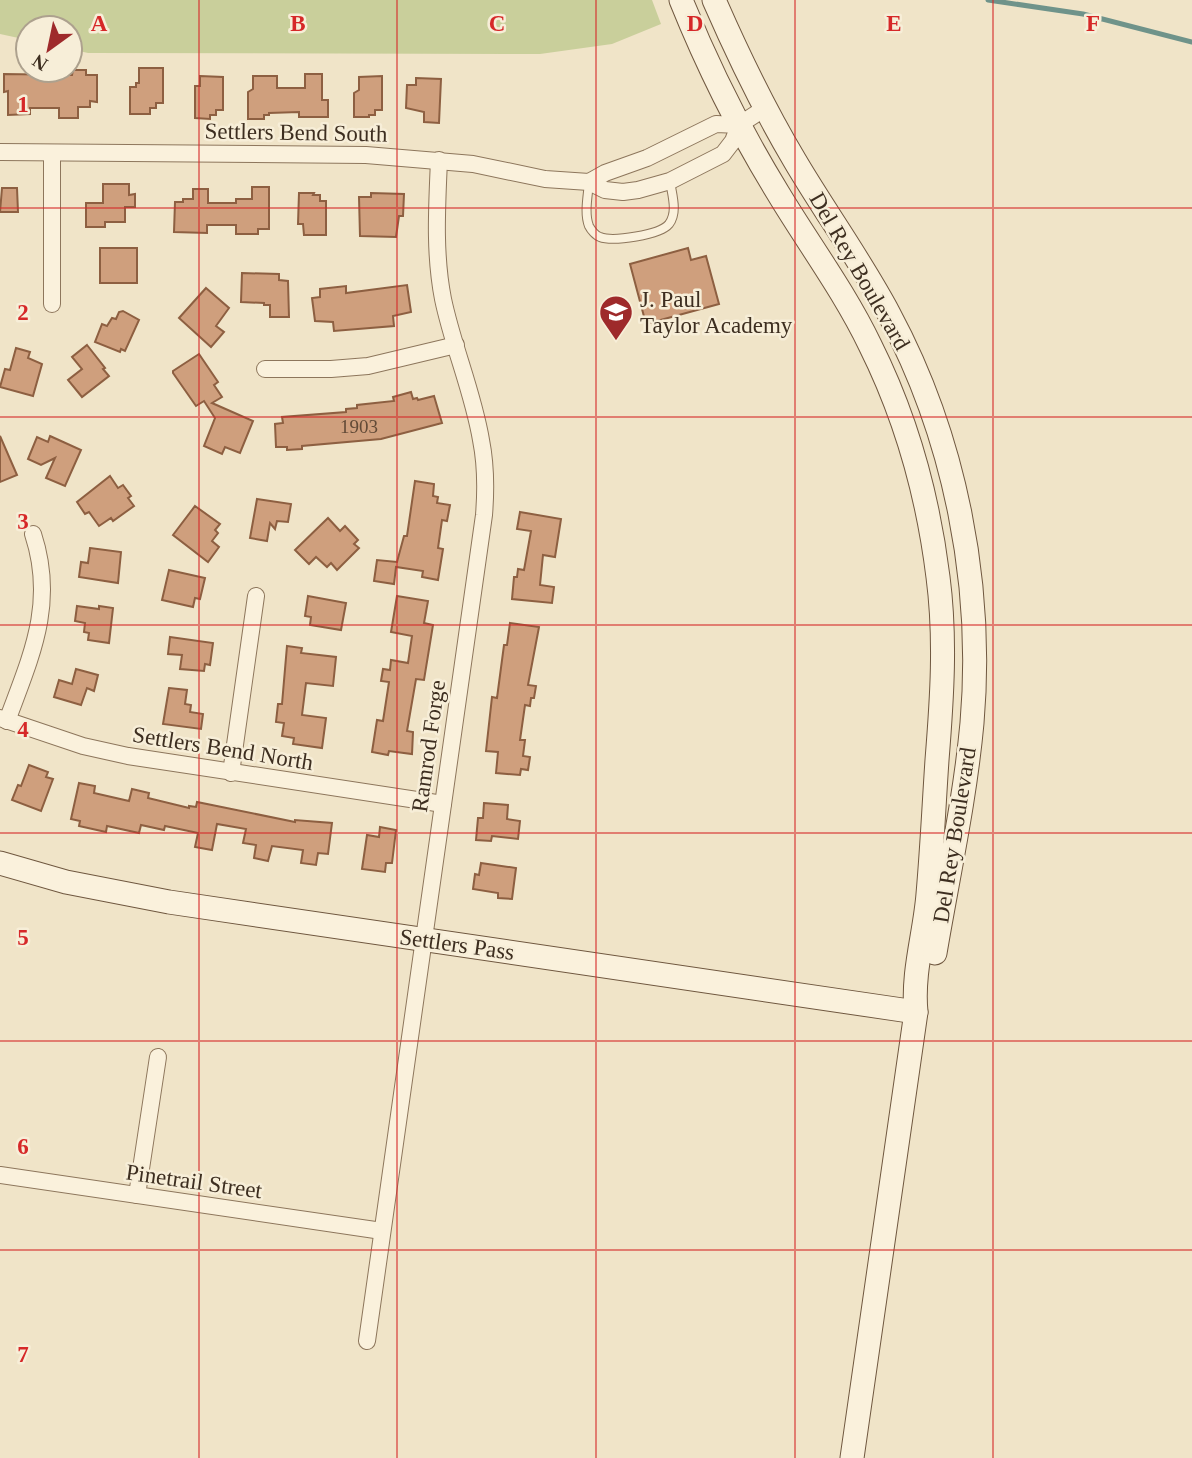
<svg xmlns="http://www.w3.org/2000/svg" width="1192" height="1458" viewBox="0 0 1192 1458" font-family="'Times New Roman',serif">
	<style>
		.green { fill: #c9cf9b }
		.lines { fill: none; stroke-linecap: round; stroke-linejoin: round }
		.stream { stroke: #6f938a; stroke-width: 5 }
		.building { fill: #cf9f7d; stroke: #8d5f41; stroke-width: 2 }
		.lane-casing { stroke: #8d765c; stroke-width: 10 }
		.street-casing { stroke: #8d765c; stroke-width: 18 }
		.secondary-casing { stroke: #6f573f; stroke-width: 25 }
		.lane { stroke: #faf1dc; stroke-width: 8 }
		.street { stroke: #faf1dc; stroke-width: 16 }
		.secondary { stroke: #faf1dc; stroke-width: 23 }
		.grid { fill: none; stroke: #d62828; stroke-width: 2; stroke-opacity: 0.55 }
		.labels { text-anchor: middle; stroke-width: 5; stroke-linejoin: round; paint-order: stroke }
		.number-label { font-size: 19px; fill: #624a37 }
		.street-label { font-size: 23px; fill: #3d2e20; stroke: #f7eed8 }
		.poi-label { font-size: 23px; fill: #3d2e20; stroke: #f7eed8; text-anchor: start }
		.grid-label { font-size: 23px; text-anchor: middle; font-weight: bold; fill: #d62828; stroke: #f7eed8; stroke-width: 5; stroke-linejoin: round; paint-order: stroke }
	</style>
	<rect width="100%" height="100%" fill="#f0e4c8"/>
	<!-- green -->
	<polygon class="green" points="0,0 652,0 661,24 612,44 540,54 88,53 70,49 70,28 28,28 28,40 0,34"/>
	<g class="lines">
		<!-- stream -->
		<polyline class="stream" points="988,0 1083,14 1192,42"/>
	</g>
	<!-- building -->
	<g class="building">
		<polygon points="139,68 163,68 163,103 156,103 156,108 150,108 150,114 130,114 130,87 136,87 136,83 139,83"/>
		<polygon points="73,70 86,70 86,75 97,75 97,102 90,101 90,107 78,107 78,118 59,118 59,108 30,108 30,114 8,115 8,91 4,92 4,74 72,75"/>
		<polygon points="305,74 322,74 322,100 328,100 328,117 299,117 299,112 269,113 269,115 264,115 264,119 248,119 248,92 253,89 253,76 277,76 277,88 305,88"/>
		<polygon points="200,76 223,77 223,110 216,110 216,115 210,115 210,119 195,118 195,86 200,86"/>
		<polygon points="382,76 382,110 375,110 375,115 369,115 369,117 354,117 354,93 359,90 359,77"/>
		<polygon points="416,78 441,79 439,123 424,122 424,112 406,108 407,85 416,85"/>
		<polygon points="103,184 129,184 129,195 135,194 135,207 125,207 125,222 105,222 105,227 86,227 86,203 103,203"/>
		<polygon points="252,187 269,187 269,229 258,229 258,234 236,234 236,225 207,225 207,233 174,232 175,202 183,202 183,199 193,199 193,189 208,189 208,203 236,203 236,199 252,199"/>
		<polygon points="2,188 17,188 18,212 0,212"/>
		<polygon points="299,193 314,193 313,195 320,195 320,201 326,201 326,235 304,235 303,224 298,224"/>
		<polygon points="371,193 404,194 403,216 399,216 396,237 360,236 359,197 371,197"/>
		<rect x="100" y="248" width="37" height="35"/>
		<polygon points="688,248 691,260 706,256 719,304 646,324 630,264"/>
		<polygon points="242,273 279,274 279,280 288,281 289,317 270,317 270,305 264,305 264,303 241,302"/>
		<polygon points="407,285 411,312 393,316 394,326 334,331 333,322 315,321 312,298 320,297 320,289 346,286 346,293"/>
		<polygon points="206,288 229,308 216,326 224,332 211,347 179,318"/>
		<polygon points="123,311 139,320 125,351 121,349 120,352 95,342 102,324 107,326 112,318 116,319 119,312"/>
		<polygon points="87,345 105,368 103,369 109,376 82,397 68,380 82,369 72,357"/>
		<polygon points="16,348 30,352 28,358 42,364 33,396 0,387 5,369 10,370"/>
		<polygon points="199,354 218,382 214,385 222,397 212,403 253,421 240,453 225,447 222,454 204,446 215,418 204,401 196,406 173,373 173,371"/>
		<polygon points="411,392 413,399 417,398 418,400 434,396 442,423 381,439 302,446 302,449 287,450 287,447 276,447 275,424 283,423 282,417 346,412 346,409 357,408 357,405 394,401 393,397"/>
		<polygon points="0,436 17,475 0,482"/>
		<polygon points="50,436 81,450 65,486 46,478 55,458 41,465 28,459 37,437 48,442"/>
		<polygon points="110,476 118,488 123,485 131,496 128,498 134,506 113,521 111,518 99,526 89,512 85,514 77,502"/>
		<polygon points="415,481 434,484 433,496 438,497 437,503 450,505 447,521 442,520 438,548 443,549 438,580 422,577 423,571 396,567 394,584 374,581 377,560 397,562 404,536 407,536"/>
		<polygon points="257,499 291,504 288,522 277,521 275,529 270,523 267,541 250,538"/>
		<polygon points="195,506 220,524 215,530 218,533 212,541 219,547 208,562 173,535"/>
		<polygon points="520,512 561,519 555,557 543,555 540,585 554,587 552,603 512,599 514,577 517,577 518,569 524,570 531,531 517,529"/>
		<polygon points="328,518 340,531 345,526 358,540 354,544 359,548 337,570 331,563 327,567 316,557 309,564 295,550"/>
		<polygon points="90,548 121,552 118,583 79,577 81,562 88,563"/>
		<polygon points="169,570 205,578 200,599 195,598 193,607 162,600"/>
		<polygon points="308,596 346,603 341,630 310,625 311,617 305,616"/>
		<polygon points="397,596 428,601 424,623 433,625 424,680 416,679 407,731 413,732 412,754 389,751 388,755 372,752 377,720 383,721 389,682 381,681 383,669 390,670 391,660 408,663 412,636 391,632"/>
		<polygon points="77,606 99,609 99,606 113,608 109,643 88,640 89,633 84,632 85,623 75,621"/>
		<polygon points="510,623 539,627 528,685 536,686 534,698 531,698 530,706 525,705 520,740 525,740 523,756 530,757 528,770 521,769 520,775 496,773 498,752 486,751 492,697 497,698 504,645 507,645"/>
		<polygon points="170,637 213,643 210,665 205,664 204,671 180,669 182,655 168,654"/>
		<polygon points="287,646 302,648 301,653 336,657 333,686 306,683 302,715 326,718 322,748 293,744 294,738 282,736 284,723 276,722 278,704 282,704"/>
		<polygon points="76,669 98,675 94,691 87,688 81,705 54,697 59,680 72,684"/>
		<polygon points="169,688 187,690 185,704 191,705 190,712 203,714 201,729 163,724"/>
		<polygon points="29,765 48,772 46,777 53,779 41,811 12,800 18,785 21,786"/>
		<polygon points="79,783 95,786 94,793 129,801 132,789 149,793 148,798 189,808 189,806 196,807 197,802 295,822 295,820 332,823 328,854 318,853 316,865 301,863 303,850 272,846 268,861 254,858 256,845 243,843 246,829 217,824 212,850 195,847 198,833 165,826 164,830 141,825 139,833 107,826 106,832 79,826 80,821 71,819"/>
		<polygon points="484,803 508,805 507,819 520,821 518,839 492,836 491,841 476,840 478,818 483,818"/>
		<polygon points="380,827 396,830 392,863 386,863 385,872 362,869 367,835 379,837"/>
		<polygon points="481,863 516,868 512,899 498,898 498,893 473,889 475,874 479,875"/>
	</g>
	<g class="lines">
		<!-- lane casing -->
		<g class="lane-casing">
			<path id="lane" d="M589 182C588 196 584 213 589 226 591 230 596 236 600 237 613 242 660 235 669 224 678 212 672 195 670 181"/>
		</g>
		<!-- street casing -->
		<g class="street-casing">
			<g id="street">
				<polyline points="0,152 366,155 473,164 545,179 589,182 605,190 623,192 638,190 670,181 723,154 733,141 739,125 765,108"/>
				<polyline points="589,182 605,173 647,158 716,124 739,125"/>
				<polyline points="52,304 52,153"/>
				<polyline points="265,369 331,369 368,366 456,345"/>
				<polyline points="0,718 83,746 128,756 443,804"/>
				<path d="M7 721C31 656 56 604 33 534"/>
				<polyline points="231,773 256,596"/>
				<polyline points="0,1175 382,1231"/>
				<polyline points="137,1195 158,1057"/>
				<path d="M367 1341 484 515C486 490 486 465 481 440 473 392 453 347 443 299 434 253 437 207 439 160"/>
			</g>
		</g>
		<!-- secondary casing -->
		<g class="secondary-casing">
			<g id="secondary">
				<path d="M681 0C708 67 740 131 778 193 808 243 844 291 870 345 906 417 928 496 938 577 946 638 942 698 937 760 934 804 932 849 928 894 925 933 912 972 916 1012L852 1458"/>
				<path d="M714 0C738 55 764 109 795 161 825 212 861 261 889 314 955 437 984 584 972 723 965 800 948 876 935 953"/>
				<polyline points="0,863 66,882 169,902 916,1012"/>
			</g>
		</g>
		<!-- lane -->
		<use href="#lane" class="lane"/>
		<!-- street -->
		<use href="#street" class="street"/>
		<!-- secondary -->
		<use href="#secondary" class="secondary"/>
	</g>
	<!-- grid -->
	<path class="grid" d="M199 0V1458M397 0V1458M596 0V1458M795 0V1458M993 0V1458M0 208H1192M0 417H1192M0 625H1192M0 833H1192M0 1041H1192M0 1250H1192"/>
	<!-- icons -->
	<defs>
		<g id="school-pin" transform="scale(1.75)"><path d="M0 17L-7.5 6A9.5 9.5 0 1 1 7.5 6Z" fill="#9e2a2b" stroke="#f7eed8"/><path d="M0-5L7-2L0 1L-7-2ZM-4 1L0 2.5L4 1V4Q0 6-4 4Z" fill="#fff"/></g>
	</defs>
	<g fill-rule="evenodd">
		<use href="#school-pin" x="616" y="312"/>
	</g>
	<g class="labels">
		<!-- number labels -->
		<g class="number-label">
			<text x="359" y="433">1903</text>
		</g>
		<!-- street labels -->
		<g class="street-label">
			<text transform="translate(296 132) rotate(1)" y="8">Settlers Bend South</text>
			<text transform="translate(860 271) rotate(60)" y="8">Del Rey Boulevard</text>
			<text transform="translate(428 746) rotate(-82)" y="8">Ramrod Forge</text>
			<text transform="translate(223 748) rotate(9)" y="8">Settlers Bend North</text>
			<text transform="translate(954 835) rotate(-81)" y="8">Del Rey Boulevard</text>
			<text transform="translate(457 944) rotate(8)" y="8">Settlers Pass</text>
			<text transform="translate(194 1181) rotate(8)" y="8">Pinetrail Street</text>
		</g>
		<!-- poi labels -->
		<g class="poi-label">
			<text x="640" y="307">J. Paul<tspan x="640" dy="26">Taylor Academy</tspan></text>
		</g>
	</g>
	<g class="grid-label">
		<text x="99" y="31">A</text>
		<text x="298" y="31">B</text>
		<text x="497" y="31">C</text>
		<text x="695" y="31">D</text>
		<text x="894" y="31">E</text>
		<text x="1093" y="31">F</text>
		<text x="23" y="112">1</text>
		<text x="23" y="320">2</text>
		<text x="23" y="529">3</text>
		<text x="23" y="737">4</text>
		<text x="23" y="945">5</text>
		<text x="23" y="1154">6</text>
		<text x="23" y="1362">7</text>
	</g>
	<!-- north arrow -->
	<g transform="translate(49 49) rotate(213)"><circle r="33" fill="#f7eed8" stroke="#ada18e" stroke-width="2"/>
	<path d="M0-5L12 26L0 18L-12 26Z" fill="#9e2a2b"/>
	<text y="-10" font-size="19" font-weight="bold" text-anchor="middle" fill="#3d2e20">N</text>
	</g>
</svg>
